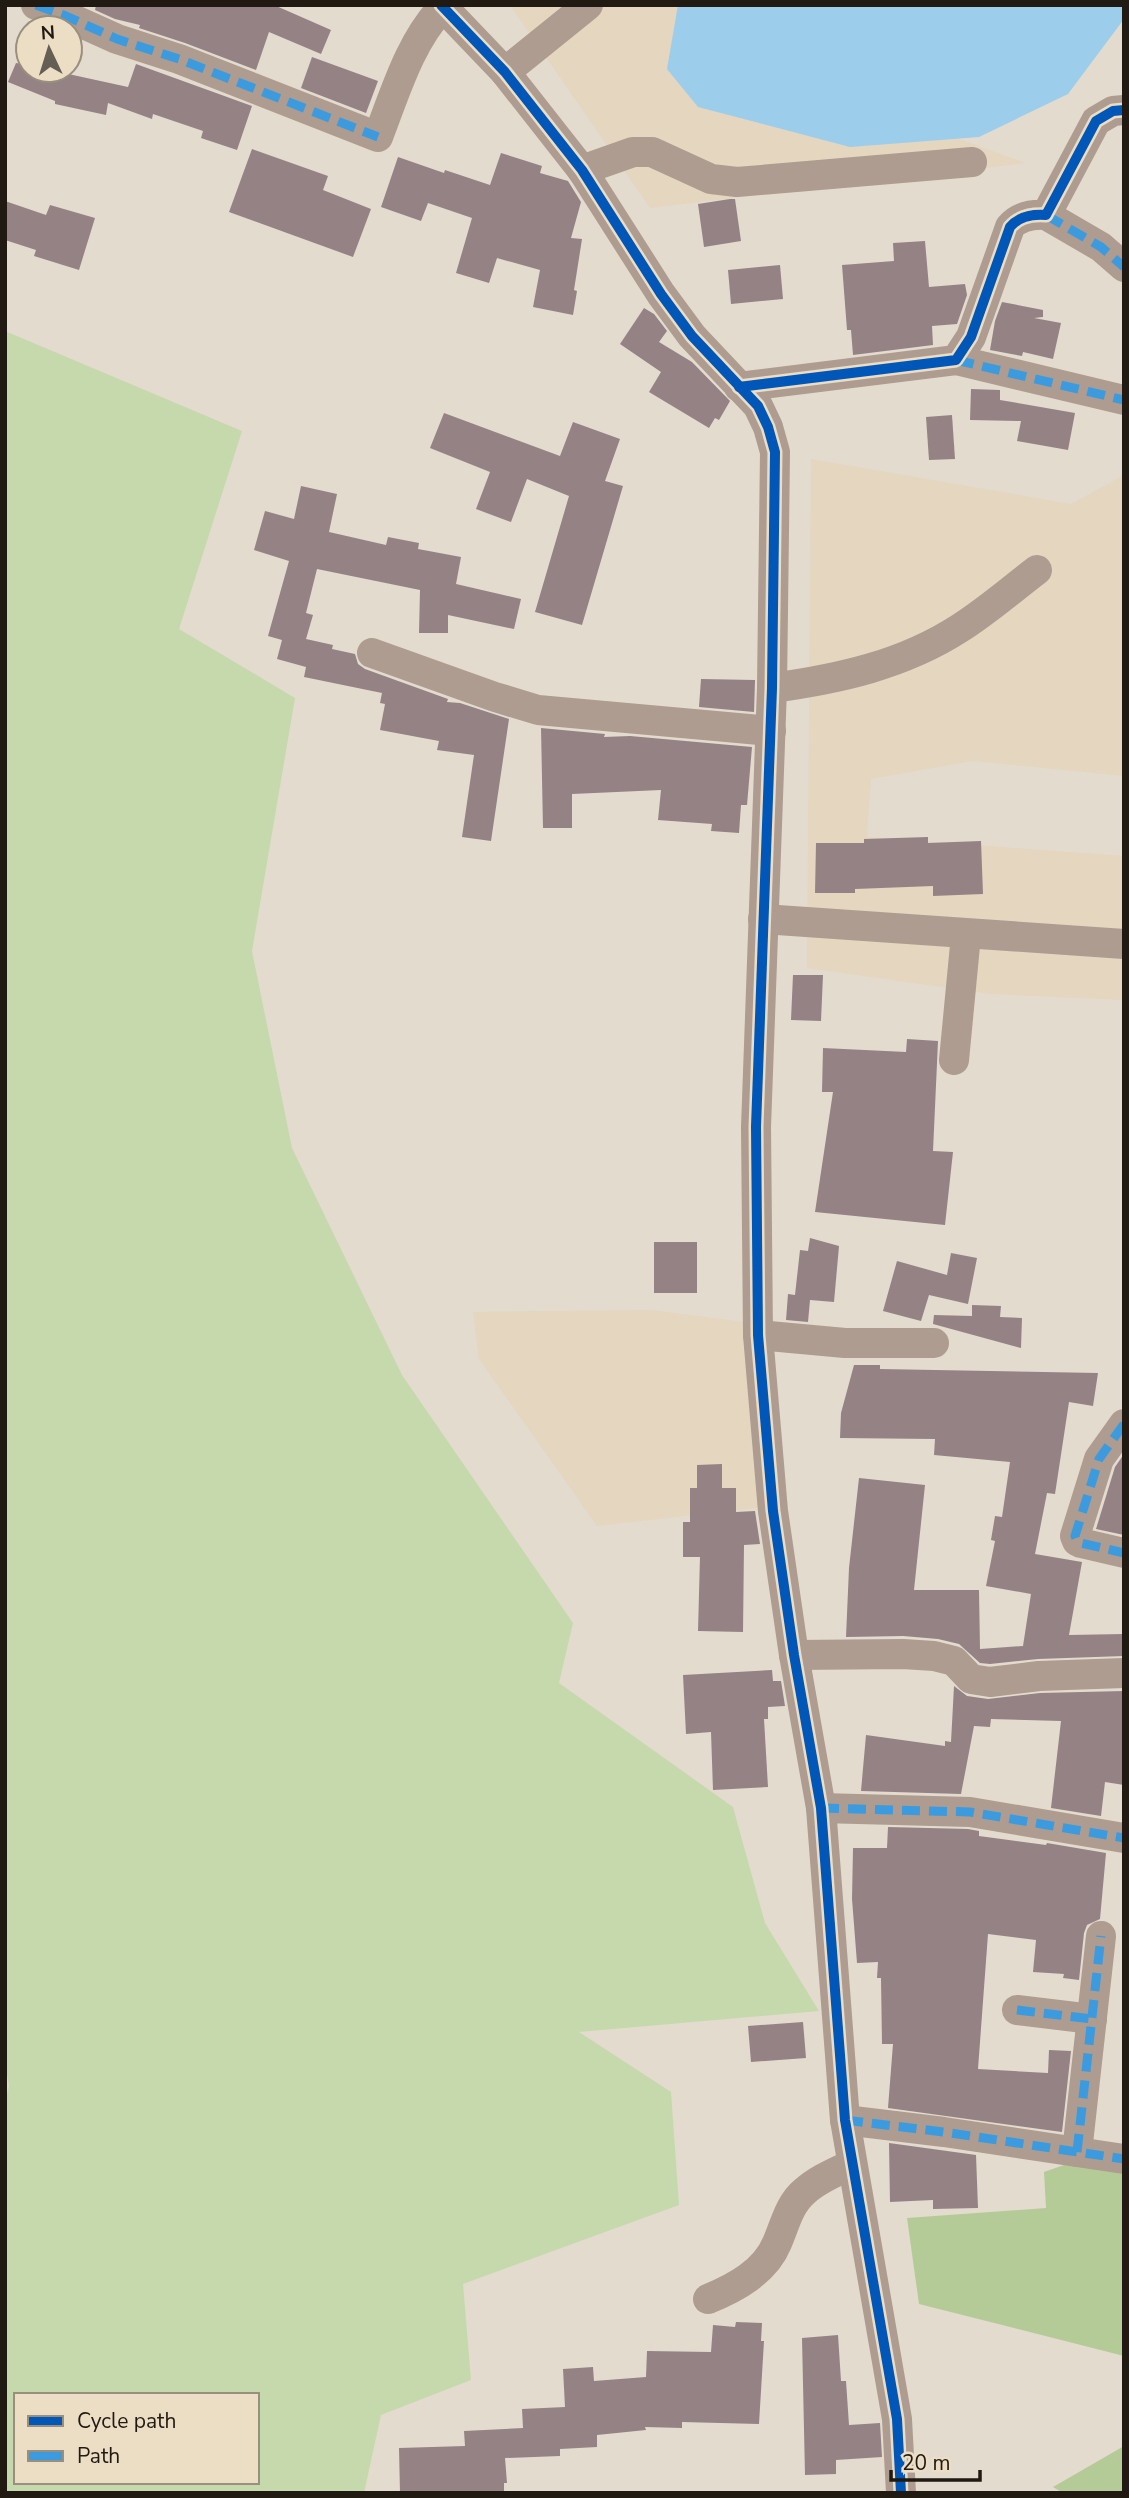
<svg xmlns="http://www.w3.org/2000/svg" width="1129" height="2498" viewBox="0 0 1129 2498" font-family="'Nunito Sans',sans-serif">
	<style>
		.built { fill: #e4d6bf }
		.green { fill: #c6d9ad; fill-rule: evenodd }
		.forest { fill: #b4cb97 }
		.water { fill: #9ccdea }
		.building { fill: #958285 }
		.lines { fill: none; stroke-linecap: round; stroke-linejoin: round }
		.minor { stroke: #ad9c8f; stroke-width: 30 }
		.quiet { stroke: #3c9bde; stroke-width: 9; stroke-dasharray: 18 9; stroke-linecap: butt }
		.cycleway-casing { stroke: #ecddc5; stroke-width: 15 }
		.cycleway { stroke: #0057b8; stroke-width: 10 }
	</style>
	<rect width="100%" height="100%" fill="#e3dbce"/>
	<!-- built -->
	<g class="built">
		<polygon points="510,5 711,5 909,121 1026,163 650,208"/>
		<polygon points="811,459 1071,504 1124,475 1124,776 972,761 871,779 867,837 1124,856 1124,1000 991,994 807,968"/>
		<polygon points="651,1310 744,1322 765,1507 597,1526 479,1359 473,1312"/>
	</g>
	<!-- green -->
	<path class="green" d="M5 331 242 431 179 629 295 698 252 951 292 1148 402 1375 573 1623 559 1683 733 1807 765 1923 819 2011 579 2032 671 2092 679 2205 463 2284 471 2380 381 2415 364 2493H5V2102L9 2086 5 2063ZM16 2395H257V2482H16Z"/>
	<!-- forest -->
	<g class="forest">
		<polygon points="1124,2144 1124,2356 919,2304 907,2218 1046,2208 1044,2172"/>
		<polygon points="1124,2446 1124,2493 1063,2493 1053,2487"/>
	</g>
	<!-- water -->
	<polygon class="water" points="678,5 1124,5 1124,19 1068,94 979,137 850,147 698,107 667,69"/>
	<!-- building -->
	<g class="building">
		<polygon points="96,5 274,5 331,30 321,54 269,32 256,70 185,43 139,28 140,25 115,19 95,10"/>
		<polygon points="312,57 378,81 366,113 301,88"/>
		<polygon points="16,63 28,65 28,70 50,70 128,87 136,64 252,106 237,150 201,138 203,131 153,114 152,119 108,103 106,115 55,104 55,101 8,82"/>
		<polygon points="252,149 328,176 323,190 371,209 353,257 229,212"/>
		<polygon points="501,153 542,166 540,173 568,181 581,202 571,238 582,239 574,290 577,291 573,315 533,307 540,270 497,258 489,283 456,273 472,218 428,203 421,221 381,207 398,157 444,173 445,170 490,185"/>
		<polygon points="730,199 735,199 741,241 704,247 698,204"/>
		<polygon points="5,201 46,215 50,205 95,218 79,270 34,256 36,250 5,240"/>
		<polygon points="925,241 929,287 965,284 967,295 957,324 932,326 933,345 853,355 851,330 847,330 842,265 894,261 893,243"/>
		<polygon points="780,265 783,299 731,304 728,270"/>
		<polygon points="1002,302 1043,310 1043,317 1034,318 1061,323 1053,359 1023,352 1022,356 990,350 995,321"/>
		<polygon points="644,308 654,314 667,331 659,342 692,362 730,401 719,420 715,418 709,428 649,392 661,372 620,344"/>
		<polygon points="971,389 1000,390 1000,400 1075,413 1068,450 1017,441 1021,421 970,420"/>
		<polygon points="444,413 560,456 573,422 620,439 605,481 623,486 582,625 535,612 569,496 527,479 511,522 476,509 490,472 430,448"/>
		<polygon points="952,415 955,459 929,460 926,417"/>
		<polygon points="301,486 337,494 329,532 386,545 388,537 419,543 418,549 461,557 456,584 521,599 514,629 448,615 448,633 419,633 420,590 317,569 306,613 313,615 306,639 333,645 332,649 355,654 358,664 365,669 448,699 447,702 460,703 509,719 491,841 462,837 474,755 437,750 439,741 380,730 385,704 380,703 382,693 304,677 306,667 277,659 282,640 268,636 289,561 254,550 265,511 294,519"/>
		<polygon points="701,679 755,680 754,712 699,707"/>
		<polygon points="541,728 605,734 604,737 630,736 752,747 747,805 741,805 739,833 711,831 712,824 658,820 661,790 572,794 572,828 543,828"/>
		<polygon points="928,837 928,843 981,841 983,894 933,896 933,886 855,889 855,893 815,893 816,843 864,843 864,839"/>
		<polygon points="793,975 823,975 821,1021 791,1020"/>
		<polygon points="907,1039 938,1041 933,1151 953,1152 945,1225 815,1212 833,1092 822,1092 823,1048 906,1052"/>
		<polygon points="810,1238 839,1246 834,1302 810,1300 808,1322 786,1320 788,1294 795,1295 800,1250 808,1251"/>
		<rect x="654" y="1242" width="43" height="51"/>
		<polygon points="951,1253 977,1258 968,1304 929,1295 921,1321 883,1311 897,1261 947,1275"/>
		<polygon points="972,1305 1001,1306 1000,1317 1022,1318 1021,1348 933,1324 934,1315 972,1316"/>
		<polygon points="854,1365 880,1365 880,1369 1098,1373 1093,1406 1069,1402 1055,1494 1047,1493 1035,1554 1082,1562 1069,1635 1124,1634 1124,1656 1038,1659 990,1664 980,1663 959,1644 938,1639 903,1636 846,1637 849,1568 859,1478 925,1485 914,1590 979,1590 980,1649 1023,1646 1031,1594 986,1586 995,1541 991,1540 995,1516 1002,1517 1010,1462 934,1455 935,1439 840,1438 841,1413"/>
		<polygon points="1124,1454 1124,1535 1096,1529 1115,1467"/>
		<polygon points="722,1464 722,1488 736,1488 736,1512 755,1511 760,1544 744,1545 743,1632 698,1631 700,1557 683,1557 683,1522 690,1522 690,1488 697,1488 697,1465"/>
		<polygon points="772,1670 773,1681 781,1681 785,1706 768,1707 768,1719 764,1719 768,1787 713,1790 711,1732 686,1734 683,1675"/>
		<polygon points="954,1686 967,1696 988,1699 1040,1693 1124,1691 1124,1785 1105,1782 1101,1816 1051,1808 1061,1721 991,1719 990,1727 974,1726 961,1794 861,1791 866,1735 945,1746 945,1741 951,1742"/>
		<polygon points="888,1827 968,1829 979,1831 979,1836 1046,1845 1047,1843 1106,1853 1100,1919 1087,1925 1084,1933 1079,1980 1063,1978 1064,1974 1033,1972 1036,1940 988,1934 978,2069 1048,2073 1049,2050 1071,2051 1062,2132 888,2108 893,2044 882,2044 881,1978 877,1978 878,1962 857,1963 852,1899 853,1848 887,1848"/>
		<polygon points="803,2022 806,2058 751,2062 748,2026"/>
		<polygon points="889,2143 976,2155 978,2208 933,2209 933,2200 890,2202"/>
		<polygon points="736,2322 762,2323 761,2341 764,2341 759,2424 682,2422 682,2428 645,2427 646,2430 597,2435 597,2447 560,2449 560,2456 505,2458 507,2483 504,2483 504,2493 400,2493 399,2448 465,2446 464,2431 523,2428 522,2409 565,2407 563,2369 593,2367 594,2381 646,2377 647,2351 711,2352 713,2325 735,2327"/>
		<polygon points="838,2335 841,2381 846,2381 849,2425 880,2423 882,2457 836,2460 836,2474 805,2475 802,2338"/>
	</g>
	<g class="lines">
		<!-- minor -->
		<g class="minor">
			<path d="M36 5 66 16 117 39 179 59 378 137C395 93 410 41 443 7"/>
			<polyline points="441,5 505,72 582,170 661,294 692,336 758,406 768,427 775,452 772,688 756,1127 758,1335 773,1511 794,1655 821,1808 845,2120 897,2419 901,2493"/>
			<polyline points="505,72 588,5"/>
			<polyline points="582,170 633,152 652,152 711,179 737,182 972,162"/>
			<polyline points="1046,215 1101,247 1124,267"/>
			<polyline points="956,360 1124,400"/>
			<path d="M739 387 956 360 971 337 1010 227C1019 216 1032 214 1046 215L1096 121 1113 111 1124 110"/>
			<polyline points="372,653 495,697 538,710 771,731"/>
			<path d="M772 688C838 679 903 665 960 628 987 611 1012 589 1037 570"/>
			<polyline points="763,919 1124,944"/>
			<polyline points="954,1060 966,935"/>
			<polyline points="758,1335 845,1343 934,1343"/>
			<polyline points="1124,1424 1099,1459 1075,1536 1077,1541 1081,1543 1124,1553"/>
			<polyline points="794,1655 903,1654 934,1656 954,1661 971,1679 990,1682 1039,1676 1124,1673"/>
			<polyline points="821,1808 970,1812 1124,1838"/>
			<polyline points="1017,2010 1092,2019"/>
			<polyline points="845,2120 944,2132 1124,2159"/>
			<polyline points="1077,2152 1101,1936"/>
			<path d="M708 2299C735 2288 765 2272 777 2243 785 2225 789 2204 805 2191 818 2179 836 2172 852 2164"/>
		</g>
		<!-- quiet -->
		<g class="quiet">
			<polyline points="36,5 66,16 117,39 179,59 378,137"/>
			<polyline points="1046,215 1101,247 1124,267"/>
			<polyline points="956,360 1124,400"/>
			<polyline points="1124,1424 1099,1459 1075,1536 1077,1541 1081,1543 1124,1553"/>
			<polyline points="821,1808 970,1812 1124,1838"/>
			<polyline points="1017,2010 1092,2019"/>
			<polyline points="845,2120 944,2132 1124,2159"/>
			<polyline points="1077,2152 1101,1936"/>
		</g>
		<!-- cycleway casing -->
		<g class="cycleway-casing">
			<g id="cycleway">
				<polyline points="441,5 505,72 582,170 661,294 692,336 758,406 768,427 775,452 772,688 756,1127 758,1335 773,1511 794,1655 821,1808 845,2120 897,2419 901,2493"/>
				<path d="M739 387 956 360 971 337 1010 227C1019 216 1032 214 1046 215L1096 121 1113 111 1124 110"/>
			</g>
		</g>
		<!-- cycleway -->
		<use href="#cycleway" class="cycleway"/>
	</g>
	<!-- border -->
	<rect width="1129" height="2498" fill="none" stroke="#201a12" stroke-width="14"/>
	<!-- legend -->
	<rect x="14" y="2393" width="245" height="91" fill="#ecddc5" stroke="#9a8f7d" stroke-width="2"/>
	<rect x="28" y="2416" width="35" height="10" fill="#0057b8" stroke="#9a8f7d" stroke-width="2"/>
	<text x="77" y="2428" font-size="21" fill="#201a12">Cycle path</text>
	<rect x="28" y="2451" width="35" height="10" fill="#3c9bde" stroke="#9a8f7d" stroke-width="2"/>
	<text x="77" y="2463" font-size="21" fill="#201a12">Path</text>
	<!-- north arrow -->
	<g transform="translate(49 49) rotate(356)"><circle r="33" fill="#ecddc5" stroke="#9a8f7d" stroke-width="2"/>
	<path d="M0-5L12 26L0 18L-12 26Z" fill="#645e54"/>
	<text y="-10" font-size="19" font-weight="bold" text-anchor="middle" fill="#201a12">N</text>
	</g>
	<!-- scale -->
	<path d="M891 2470v10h89v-10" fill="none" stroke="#201a12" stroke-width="3.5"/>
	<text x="902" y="2470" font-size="21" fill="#201a12" stroke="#ecddc5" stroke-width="5" paint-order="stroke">20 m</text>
</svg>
